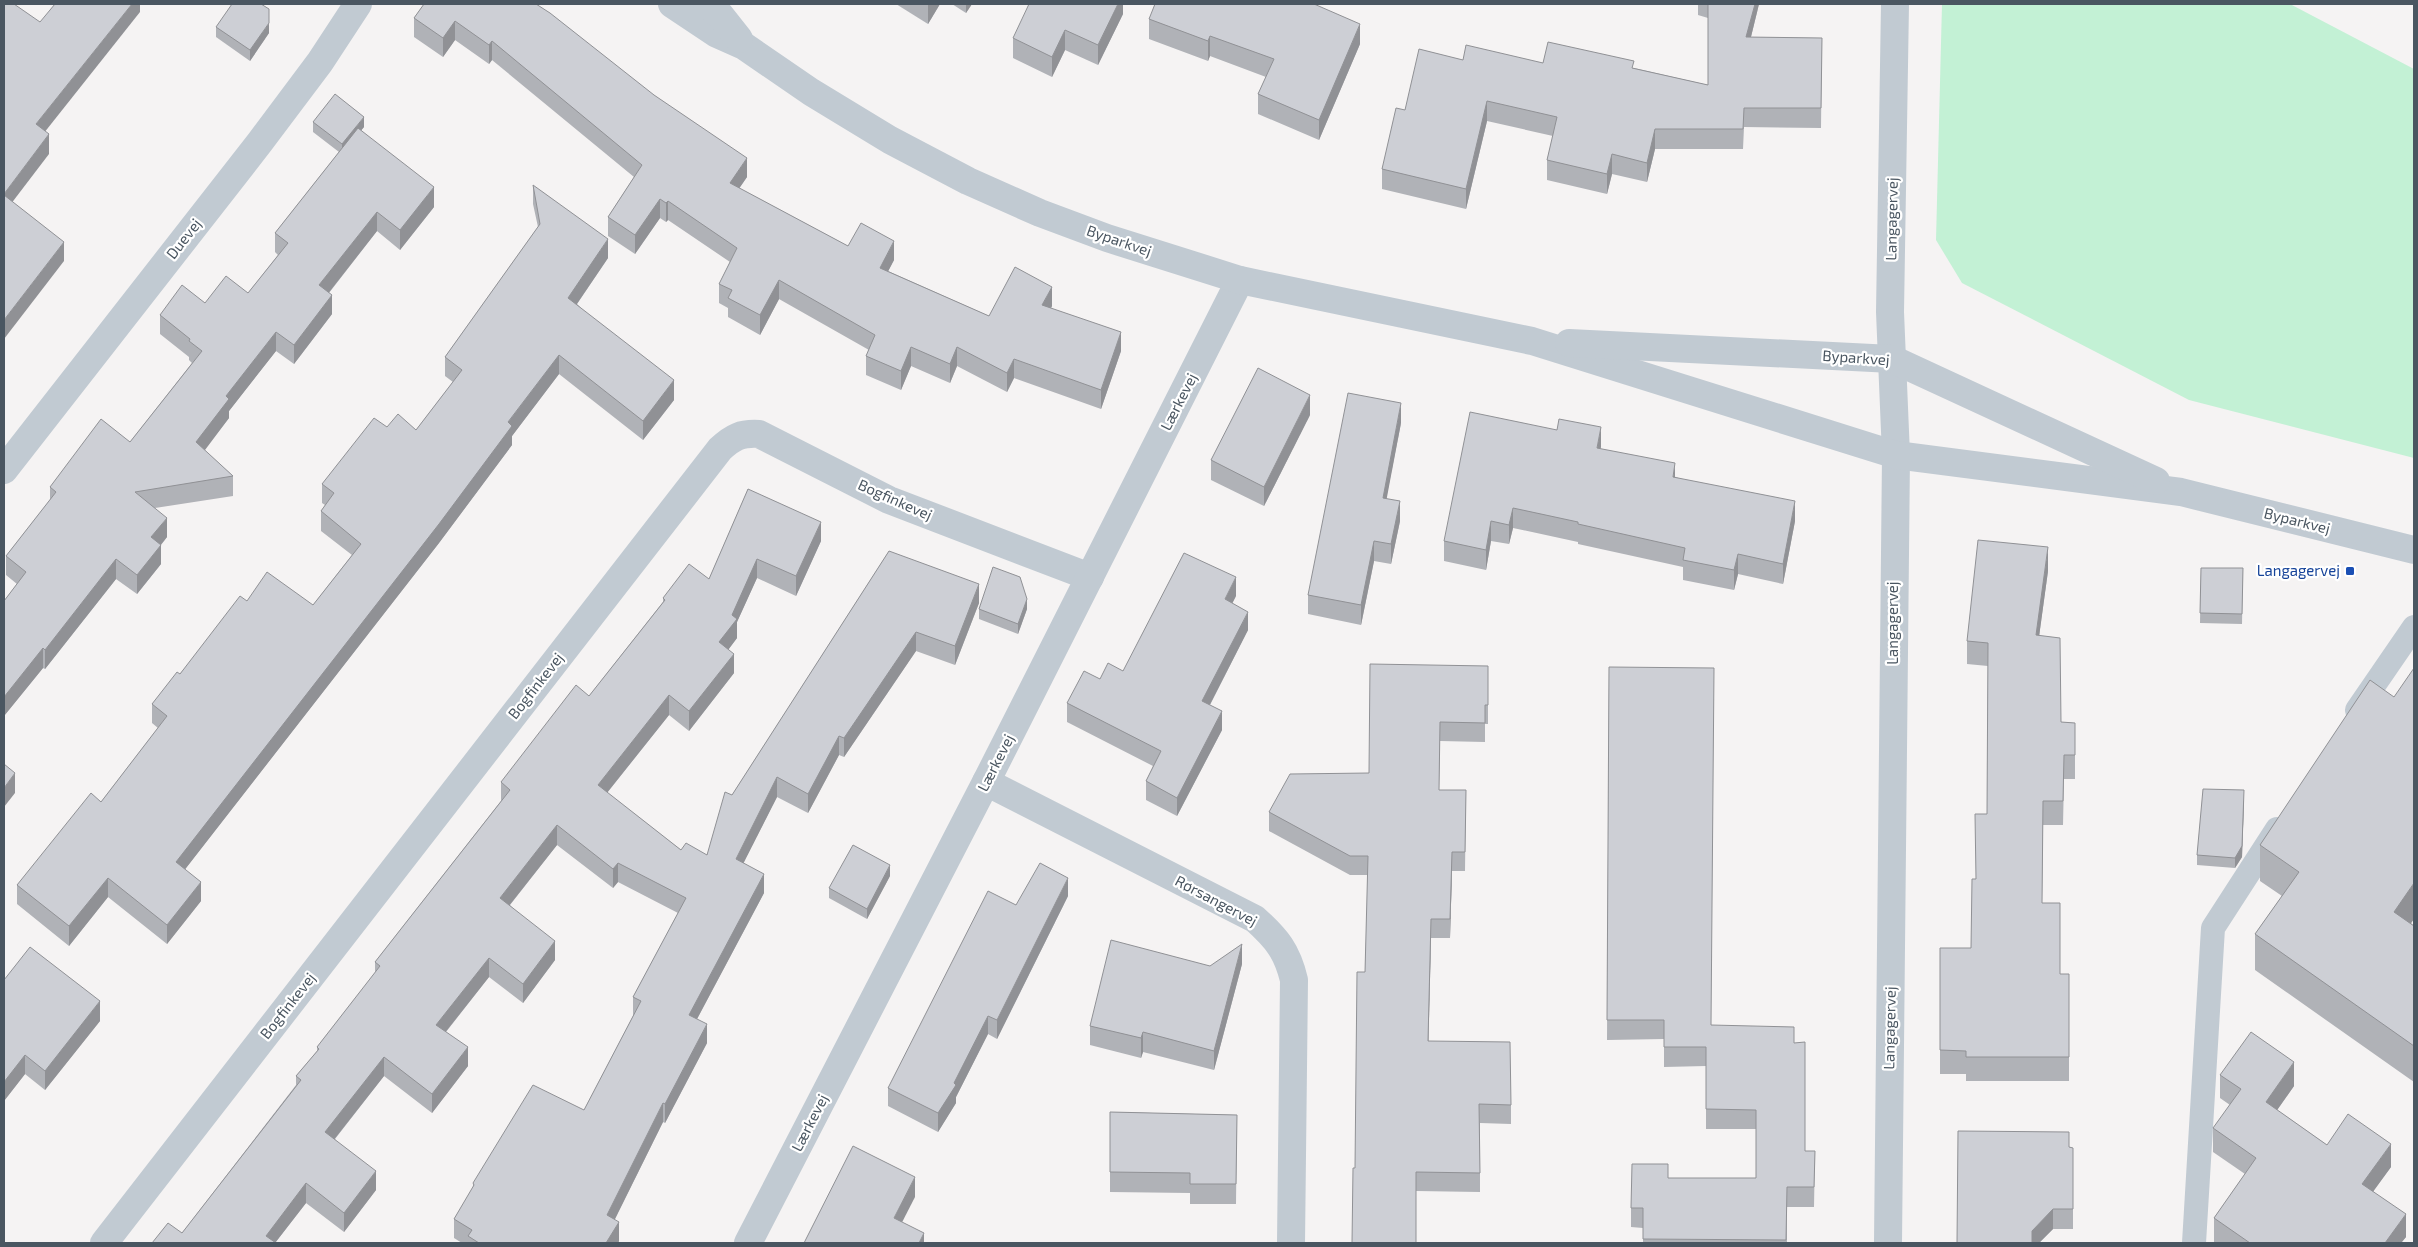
<svg xmlns="http://www.w3.org/2000/svg" width="2418" height="1247" viewBox="0 0 2418 1247" font-family="'Exo 2',sans-serif">
	<style>
		.green { fill: #c3f1d5 }
		.lines { fill: none; stroke-linecap: round; stroke-linejoin: round }
		.service { stroke: #c1cad2; stroke-width: 24 }
		.minor { stroke: #c1cad2; stroke-width: 28 }
		.tertiary { stroke: #c1cad2; stroke-width: 28 }
		.wall { fill: #b0b2b7 }
		.shaded-wall { fill: #909195 }
		.building { fill: #cdcfd5; stroke: #909195 }
		.transit-dot { fill: #1a4fb4; stroke: #fff; stroke-width: 2 }
		.labels { text-anchor: middle; stroke-width: 4.5; stroke-linejoin: round; paint-order: stroke }
		.street-label { font-size: 15px; fill: #4a5661; stroke: #fff }
		.transit-label { font-size: 15px; fill: #164399; stroke: #fff; text-anchor: end }
	</style>
	<rect width="100%" height="100%" fill="#f5f3f3"/>
	<!-- green -->
	<polygon class="green" points="1942,4 2290,4 2414,69 2414,458 2189,400 1962,283 1936,240"/>
	<g class="lines">
		<!-- service -->
		<g class="service">
			<polyline points="2357,710 2414,627"/>
			<polyline points="2194,1243 2213,928 2277,829"/>
		</g>
		<!-- minor -->
		<g class="minor">
			<polyline points="4,470 260,142 320,62 358,4"/>
			<path d="M986 782 1255 919C1277 939 1287 951 1294 980L1291 1243"/>
			<path d="M104 1243 720 449C733 437 741 433 759 434L889 500 1090 577"/>
			<polyline points="748,1243 986,782 1240,280"/>
			<polyline points="1888,1243 1896,455 1890,312 1895,4"/>
		</g>
		<!-- tertiary -->
		<g class="tertiary">
			<polyline points="672,4 717,34 744,46 811,92 890,140 968,181 1040,213 1107,238 1240,280 1532,341 1896,455 2181,492 2414,550"/>
			<polyline points="707,4 720,15 739,39"/>
			<polyline points="1569,343 1892,359 2156,481"/>
		</g>
	</g>
	<!-- wall -->
	<g class="wall">
		<polygon points="424,4 747,177 739,188 848,246 894,260 888,271 989,316 1052,306 1051,308 1121,351 1101,409 1014,378 1007,392 957,366 950,383 911,366 901,390 866,375 866,356 869,350 779,299 760,335 728,317 728,308 719,303 719,284 730,262 668,220 666,222 660,218 635,254 608,236 608,217 634,177 492,60 489,64 455,40 443,57 414,37 414,18"/>
		<polygon points="896,4 940,4 928,24"/>
		<polygon points="952,4 972,4 966,13"/>
		<polygon points="1123,4 1123,14 1098,65 1065,50 1052,77 1013,58 1013,38"/>
		<polygon points="1698,4 1759,4 1751,37 1822,38 1821,128 1744,127 1743,149 1655,149 1647,182 1612,174 1607,194 1547,180 1547,160 1553,136 1487,121 1466,209 1382,189 1382,169 1405,110 1463,60 1543,63 1634,68 1708,85 1708,18 1698,15"/>
		<polygon points="1149,19 1360,44 1319,140 1258,114 1258,94 1266,77 1210,56 1208,61 1149,39"/>
		<polygon points="216,27 269,33 250,61 216,37"/>
		<polygon points="313,122 364,127 361,130 434,207 400,250 377,231 329,293 332,314 294,364 276,351 229,411 229,418 204,450 233,476 233,496 155,508 167,537 161,545 161,564 137,594 116,579 45,669 43,668 4,716 4,601 17,584 6,575 6,556 50,500 50,487 130,442 192,363 189,360 189,357 160,334 160,315 248,293 278,255 275,252 275,233 339,152 313,132"/>
		<polygon points="533,185 608,258 577,304 674,400 643,440 559,374 512,436 512,445 439,543 185,869 201,901 167,944 108,897 69,946 17,904 17,885 101,802 158,728 152,723 152,704 247,601 313,605 352,555 321,531 321,511 325,505 322,503 322,484 387,427 416,430 453,382 445,376 445,357 538,227 533,204"/>
		<polygon points="1310,415 1264,506 1211,480 1211,460"/>
		<polygon points="1401,423 1386,499 1400,521 1391,564 1374,561 1361,625 1308,614 1308,595"/>
		<polygon points="1600,449 1795,521 1783,584 1738,574 1734,590 1683,580 1683,567 1578,544 1578,542 1513,528 1509,544 1491,541 1486,570 1444,561 1444,541"/>
		<polygon points="748,489 821,541 796,596 757,578 737,622 737,638 728,650 734,673 689,731 669,715 607,793 681,850 707,855 732,795 889,551 979,603 955,665 916,651 844,757 839,755 808,813 777,797 743,863 764,893 697,1019 707,1043 665,1123 663,1122 615,1219 619,1241 618,1243 462,1243 454,1238 454,1219 473,1188 473,1183 584,1110 633,1016 633,997 678,913 618,882 613,888 557,845 510,905 555,960 523,1003 489,977 446,1032 468,1066 432,1113 384,1076 335,1139 376,1190 344,1232 306,1203 275,1243 182,1233 296,1085 296,1076 317,1051 317,1047 375,973 375,962 501,801 501,782 589,696 663,602 663,598 709,579"/>
		<polygon points="2201,568 2243,568 2242,624 2200,623"/>
		<polygon points="2048,571 2039,636 2061,722 2075,723 2075,779 2064,779 2063,825 2043,825 2042,903 2060,974 2069,974 2069,1081 1966,1081 1966,1074 1940,1074 1940,948 1971,948 1976,879 1987,814 1988,666 1967,664 1967,641"/>
		<polygon points="1236,596 1232,603 1248,630 1210,705 1222,730 1177,816 1146,800 1146,781 1153,766 1067,722 1067,703 1123,671"/>
		<polygon points="979,609 1027,609 1018,634 979,619"/>
		<polygon points="1488,666 1488,724 1485,724 1485,742 1440,741 1439,790 1466,790 1465,871 1452,871 1450,938 1431,938 1428,1041 1511,1105 1511,1124 1480,1123 1480,1192 1416,1191 1355,1168 1365,972 1368,875 1350,875 1269,831 1269,812 1369,773"/>
		<polygon points="1609,667 1711,1025 1794,1043 1805,1151 1815,1151 1814,1207 1787,1207 1787,1243 1643,1243 1643,1228 1631,1227 1631,1208 1668,1178 1756,1178 1756,1129 1706,1129 1706,1066 1664,1067 1664,1039 1607,1040"/>
		<polygon points="2394,697 2411,923 2414,926 2414,1082 2255,970 2255,934 2282,896 2260,881 2260,845"/>
		<polygon points="2244,800 2242,857 2235,868 2197,865 2197,855"/>
		<polygon points="890,876 867,919 829,898 829,888"/>
		<polygon points="1068,896 997,1039 988,1034 956,1097 956,1103 938,1132 888,1106 888,1088 1016,905"/>
		<polygon points="1242,964 1214,1070 1143,1052 1141,1058 1090,1045 1090,1026 1210,966"/>
		<polygon points="4,980 100,1021 45,1090 25,1074 4,1101"/>
		<polygon points="2220,1075 2294,1086 2277,1110 2327,1145 2391,1167 2373,1191 2406,1237 2401,1243 2216,1243 2214,1242 2214,1218 2245,1174 2213,1152 2213,1128 2230,1105 2220,1098"/>
		<polygon points="1110,1112 1237,1115 1236,1204 1190,1204 1190,1193 1110,1192"/>
		<polygon points="2069,1147 2073,1148 2073,1229 2053,1229 2039,1243 1957,1243"/>
	</g>
	<!-- shaded-wall -->
	<g class="shaded-wall">
		<polygon points="132,4 140,4 140,12 36,143 36,124"/>
		<polygon points="928,4 940,4 928,24"/>
		<polygon points="966,4 972,4 966,13"/>
		<polygon points="1118,4 1123,4 1123,14 1098,65 1098,45"/>
		<polygon points="1755,4 1759,4 1746,57 1746,37"/>
		<polygon points="455,21 455,40 443,57 443,38"/>
		<polygon points="269,23 269,33 250,61 250,50"/>
		<polygon points="1360,24 1360,44 1319,140 1319,120"/>
		<polygon points="1065,30 1065,50 1052,77 1052,57"/>
		<polygon points="1210,36 1210,56 1208,61 1208,41"/>
		<polygon points="492,41 492,60 489,64 489,45"/>
		<polygon points="1487,101 1487,121 1466,209 1466,189"/>
		<polygon points="364,117 364,127 342,154 342,144"/>
		<polygon points="1655,129 1655,149 1647,182 1647,163"/>
		<polygon points="49,134 49,154 4,213 4,194"/>
		<polygon points="1612,154 1612,174 1607,194 1607,174"/>
		<polygon points="747,158 747,177 730,202 730,183"/>
		<polygon points="434,187 434,207 400,250 400,230"/>
		<polygon points="660,199 660,218 635,254 635,235"/>
		<polygon points="668,201 668,220 666,222 666,203"/>
		<polygon points="377,212 377,231 319,305 319,285"/>
		<polygon points="608,239 608,258 568,317 568,298"/>
		<polygon points="894,241 894,260 880,287 880,268"/>
		<polygon points="64,242 64,261 4,339 4,320"/>
		<polygon points="779,280 779,299 760,335 760,315"/>
		<polygon points="1052,287 1052,306 1042,324 1042,305"/>
		<polygon points="332,295 332,314 294,364 294,345"/>
		<polygon points="276,332 276,351 229,411 229,418 196,462 196,442 226,396"/>
		<polygon points="1121,332 1121,351 1101,409 1101,390"/>
		<polygon points="911,347 911,366 901,390 901,371"/>
		<polygon points="957,347 957,366 950,383 950,364"/>
		<polygon points="559,355 559,374 512,436 512,445 439,543 176,881 176,862"/>
		<polygon points="1014,359 1014,378 1007,392 1007,373"/>
		<polygon points="674,380 674,400 643,440 643,421"/>
		<polygon points="1310,395 1310,415 1264,506 1264,487"/>
		<polygon points="1401,403 1401,423 1383,518 1383,498"/>
		<polygon points="1601,427 1601,447 1597,468 1597,448"/>
		<polygon points="1675,463 1675,483 1673,477"/>
		<polygon points="1400,501 1400,521 1391,564 1391,544"/>
		<polygon points="1795,501 1795,521 1783,584 1783,564"/>
		<polygon points="1513,508 1513,528 1509,544 1509,525"/>
		<polygon points="167,518 167,537 151,557 151,537"/>
		<polygon points="1491,521 1491,541 1486,570 1486,550"/>
		<polygon points="821,522 821,541 796,596 796,576"/>
		<polygon points="1374,541 1374,561 1361,625 1361,605"/>
		<polygon points="161,545 161,564 137,594 137,575"/>
		<polygon points="2048,547 2048,571 2036,659 2036,635"/>
		<polygon points="1738,554 1738,574 1734,590 1734,570"/>
		<polygon points="116,559 116,579 45,669 45,650"/>
		<polygon points="757,559 757,578 737,622 737,638 719,662 719,642"/>
		<polygon points="1236,577 1236,596 1225,618 1225,599"/>
		<polygon points="979,584 979,603 955,665 955,646"/>
		<polygon points="1027,599 1027,609 1018,634 1018,624"/>
		<polygon points="1248,612 1248,630 1202,720 1202,701"/>
		<polygon points="916,632 916,651 844,757 844,738"/>
		<polygon points="43,648 43,668 4,716 4,697"/>
		<polygon points="734,654 734,673 689,731 689,711"/>
		<polygon points="669,695 669,715 598,804 598,785"/>
		<polygon points="1222,711 1222,730 1177,816 1177,798"/>
		<polygon points="839,736 839,755 808,813 808,794"/>
		<polygon points="15,773 15,793 4,807 4,788"/>
		<polygon points="777,777 777,797 736,878 736,859"/>
		<polygon points="2244,800 2242,857 2235,868 2235,858"/>
		<polygon points="557,825 557,845 500,917 500,898"/>
		<polygon points="1452,852 1452,871 1450,938 1450,919"/>
		<polygon points="618,863 618,882 613,888 613,869"/>
		<polygon points="890,865 890,876 867,919 867,909"/>
		<polygon points="764,874 764,893 689,1034 689,1015"/>
		<polygon points="108,878 108,897 69,946 69,926"/>
		<polygon points="1068,878 1068,896 997,1039 997,1020"/>
		<polygon points="201,882 201,901 167,944 167,925"/>
		<polygon points="2414,883 2414,919 2394,948 2394,912"/>
		<polygon points="1431,919 1431,938 1428,1060 1428,1041"/>
		<polygon points="555,941 555,960 523,1003 523,984"/>
		<polygon points="1242,944 1242,964 1214,1070 1214,1051"/>
		<polygon points="489,958 489,977 436,1044 436,1025"/>
		<polygon points="100,1001 100,1021 45,1090 45,1071"/>
		<polygon points="988,1016 988,1034 956,1097 956,1103 938,1132 938,1113"/>
		<polygon points="707,1024 707,1043 665,1123 665,1104"/>
		<polygon points="1143,1032 1143,1052 1141,1058 1141,1038"/>
		<polygon points="468,1047 468,1066 432,1113 432,1094"/>
		<polygon points="25,1055 25,1074 4,1101 4,1082"/>
		<polygon points="384,1057 384,1076 325,1151 325,1132"/>
		<polygon points="2294,1062 2294,1086 2266,1126 2266,1102"/>
		<polygon points="663,1103 663,1122 607,1235 607,1215"/>
		<polygon points="2391,1144 2391,1167 2362,1207 2362,1184"/>
		<polygon points="376,1171 376,1190 344,1232 344,1213"/>
		<polygon points="915,1177 915,1197 894,1238 894,1218"/>
		<polygon points="306,1183 306,1203 275,1243 266,1236"/>
		<polygon points="2053,1209 2053,1229 2039,1243 2032,1243 2032,1231"/>
		<polygon points="2406,1214 2406,1237 2401,1243 2385,1243"/>
		<polygon points="619,1222 619,1241 618,1243 606,1243"/>
		<polygon points="924,1233 924,1243 919,1243"/>
	</g>
	<!-- building -->
	<g class="building">
		<polygon points="4,4 14,4 40,22 55,4 132,4 36,124 49,134 4,194"/>
		<polygon points="232,4 261,4 269,9 269,23 250,50 216,27"/>
		<polygon points="424,4 536,4 550,13 654,95 747,158 730,183 848,246 861,223 894,241 880,268 989,316 1015,267 1052,287 1042,305 1121,332 1101,390 1014,359 1007,373 957,347 950,364 911,347 901,371 866,356 875,335 779,280 760,315 728,298 732,290 719,284 737,248 668,201 666,203 660,199 635,235 608,217 642,165 492,41 489,45 455,21 443,38 414,18"/>
		<polygon points="1029,4 1118,4 1098,45 1065,30 1052,57 1013,38"/>
		<polygon points="1155,4 1314,4 1360,24 1319,120 1258,94 1274,59 1210,36 1208,41 1149,19"/>
		<polygon points="1708,4 1755,4 1746,37 1822,38 1821,108 1744,108 1743,129 1655,129 1647,163 1612,154 1607,174 1547,160 1557,117 1487,101 1466,189 1382,169 1396,108 1405,110 1419,49 1463,60 1466,45 1543,63 1548,42 1634,61 1632,68 1708,85"/>
		<polygon points="335,94 364,117 342,144 313,122"/>
		<polygon points="358,128 434,187 400,230 377,212 319,285 332,295 294,345 276,332 226,396 229,399 196,442 233,476 135,492 167,518 151,537 161,545 137,575 116,559 45,650 43,648 4,697 4,601 26,572 6,556 56,492 50,487 101,419 130,442 202,351 189,341 190,339 160,315 182,285 205,303 226,276 248,293 288,243 275,233"/>
		<polygon points="533,185 608,239 568,298 674,380 643,421 559,355 508,422 512,426 439,524 176,862 201,882 167,925 108,878 69,926 17,885 91,793 101,802 167,716 152,704 177,672 180,674 240,596 247,601 267,572 313,605 361,544 321,511 334,493 322,484 374,418 387,427 398,414 416,430 462,370 445,357 540,224"/>
		<polygon points="4,195 64,242 4,320"/>
		<polygon points="1258,368 1310,395 1264,487 1211,460"/>
		<polygon points="1348,393 1401,403 1383,498 1400,501 1391,544 1374,541 1361,605 1308,595"/>
		<polygon points="1470,412 1557,430 1559,419 1601,427 1597,448 1675,463 1673,477 1795,501 1783,564 1738,554 1734,570 1683,560 1685,548 1578,524 1578,522 1513,508 1509,525 1491,521 1486,550 1444,541"/>
		<polygon points="748,489 821,522 796,576 757,559 732,615 737,619 719,642 734,654 689,711 669,695 598,785 681,850 686,843 707,855 725,792 732,795 889,551 979,584 955,646 916,632 844,738 839,736 808,794 777,777 736,859 764,874 689,1015 707,1024 665,1104 663,1103 607,1215 619,1222 606,1243 479,1243 468,1236 472,1230 454,1219 474,1185 473,1183 533,1085 584,1110 641,1001 633,997 686,898 618,863 613,869 557,825 500,898 555,941 523,984 489,958 436,1025 468,1047 432,1094 384,1057 325,1132 376,1171 344,1213 306,1183 266,1236 276,1243 152,1243 168,1223 182,1233 301,1080 296,1076 319,1049 317,1047 380,966 375,962 510,790 501,782 576,685 589,696 665,600 663,598 689,564 709,579"/>
		<polygon points="1978,540 2048,547 2036,635 2060,638 2061,722 2075,723 2075,755 2064,755 2063,801 2043,801 2042,903 2060,903 2060,974 2069,974 2069,1057 1966,1057 1966,1051 1940,1050 1940,948 1971,948 1972,879 1976,879 1975,814 1987,814 1988,643 1967,641"/>
		<polygon points="1184,553 1236,577 1225,599 1248,612 1202,701 1222,711 1177,798 1146,781 1161,751 1067,703 1084,671 1100,679 1108,663 1123,671"/>
		<polygon points="993,567 1020,577 1027,599 1018,624 979,609"/>
		<polygon points="2201,568 2243,568 2242,614 2200,613"/>
		<polygon points="1370,664 1488,666 1488,705 1485,705 1485,723 1440,722 1439,790 1466,790 1465,852 1452,852 1450,919 1431,919 1428,1041 1510,1042 1511,1105 1479,1104 1480,1173 1416,1172 1416,1243 1352,1243 1353,1168 1355,1168 1357,972 1365,972 1368,856 1350,856 1269,812 1290,774 1369,773"/>
		<polygon points="1609,667 1714,668 1711,1025 1794,1027 1794,1043 1805,1042 1805,1151 1815,1151 1814,1187 1787,1187 1786,1240 1643,1239 1643,1208 1631,1208 1632,1164 1668,1164 1668,1178 1756,1178 1756,1110 1706,1109 1706,1047 1664,1047 1664,1020 1607,1020"/>
		<polygon points="2414,668 2414,883 2394,912 2414,926 2414,1046 2255,934 2299,872 2260,845 2370,680 2394,697"/>
		<polygon points="4,764 15,773 4,788"/>
		<polygon points="2203,789 2244,790 2242,846 2235,858 2197,855"/>
		<polygon points="853,845 890,865 867,909 829,888"/>
		<polygon points="1040,863 1068,878 997,1020 988,1016 954,1083 956,1085 938,1113 888,1088 988,891 1016,905"/>
		<polygon points="1111,940 1210,966 1242,944 1214,1051 1143,1032 1141,1038 1090,1026"/>
		<polygon points="30,947 100,1001 45,1071 25,1055 4,1082 4,980"/>
		<polygon points="2251,1032 2294,1062 2266,1102 2327,1145 2348,1114 2391,1144 2362,1184 2406,1214 2385,1243 2250,1243 2214,1218 2256,1158 2213,1128 2241,1089 2220,1075"/>
		<polygon points="1110,1112 1237,1115 1236,1184 1190,1184 1190,1173 1110,1172"/>
		<polygon points="1958,1131 2069,1132 2069,1147 2073,1148 2073,1209 2053,1209 2032,1231 2032,1243 1957,1243"/>
		<polygon points="853,1146 915,1177 894,1218 924,1233 919,1243 804,1243"/>
	</g>
	<!-- markers -->
	<rect class="transit-dot" x="2345" y="566" width="10" height="10" rx="2.5"/>
	<g class="labels">
		<!-- street labels -->
		<g class="street-label">
			<text transform="translate(1892 219) rotate(-89)" y="5">Langagervej</text>
			<text transform="translate(184 239) rotate(-52)" y="5">Duevej</text>
			<text transform="translate(1119 241) rotate(19)" y="5">Byparkvej</text>
			<text transform="translate(1856 358) rotate(4)" y="5">Byparkvej</text>
			<text transform="translate(1179 402) rotate(-63)" y="5">Lærkevej</text>
			<text transform="translate(895 500) rotate(24)" y="5">Bogfinkevej</text>
			<text transform="translate(2297 521) rotate(14)" y="5">Byparkvej</text>
			<text transform="translate(1893 623) rotate(-90)" y="5">Langagervej</text>
			<text transform="translate(536 686) rotate(-52)" y="5">Bogfinkevej</text>
			<text transform="translate(996 763) rotate(-63)" y="5">Lærkevej</text>
			<text transform="translate(1216 901) rotate(28)" y="5">Rørsangervej</text>
			<text transform="translate(288 1006) rotate(-52)" y="5">Bogfinkevej</text>
			<text transform="translate(1890 1028) rotate(-89)" y="5">Langagervej</text>
			<text transform="translate(810 1123) rotate(-63)" y="5">Lærkevej</text>
		</g>
		<!-- transit labels -->
		<g class="transit-label">
			<text x="2340" y="576">Langagervej</text>
		</g>
	</g>
	<!-- border -->
	<rect width="2418" height="1247" fill="none" stroke="#4a5661" stroke-width="10"/>
</svg>
